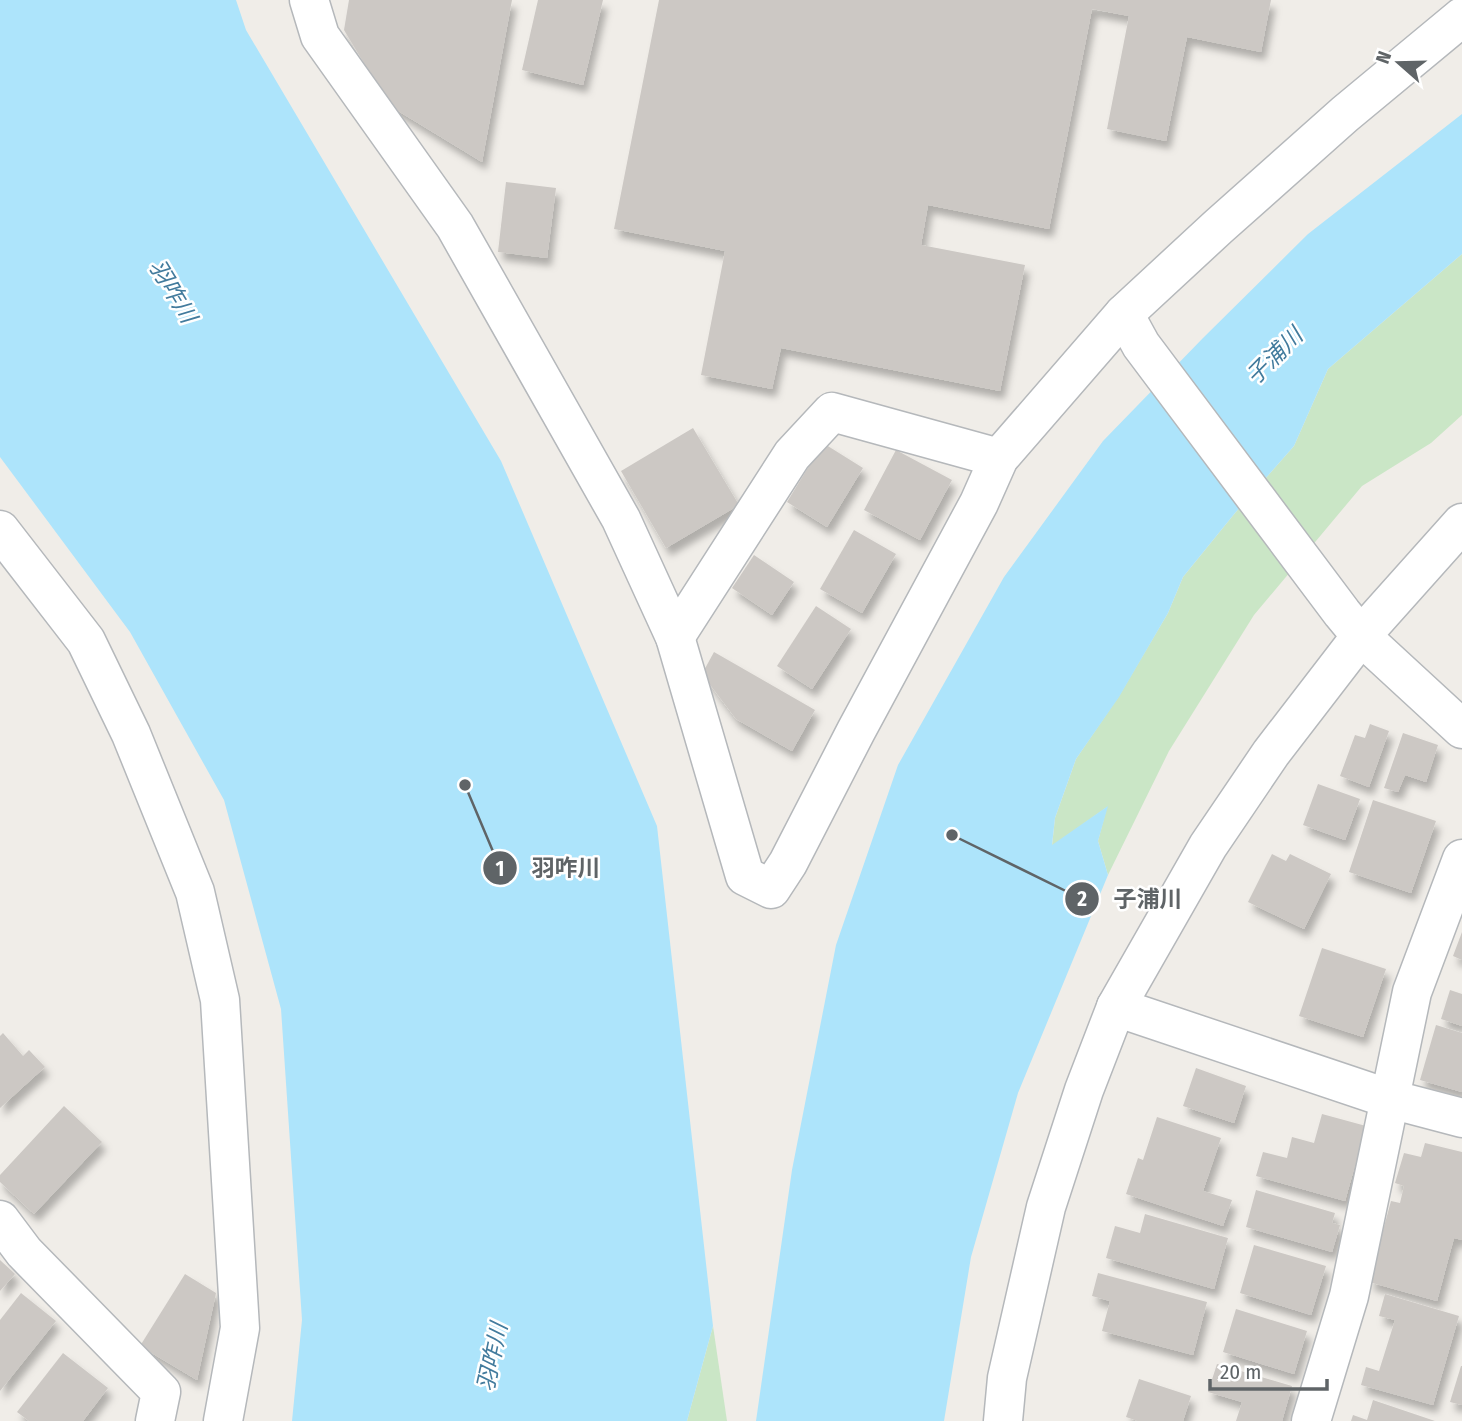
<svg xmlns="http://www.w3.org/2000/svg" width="1462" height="1421" viewBox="0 0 1462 1421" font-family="'Fira Sans Condensed','Noto Sans JP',sans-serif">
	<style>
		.green { fill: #cae6c6 }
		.water { fill: #ade4fb }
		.building { fill: #ccc8c4; filter: url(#shadow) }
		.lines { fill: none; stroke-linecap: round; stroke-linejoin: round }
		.minor-casing { stroke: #b5b8bb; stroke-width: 41 }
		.minor { stroke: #fff; stroke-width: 38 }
		.labels { text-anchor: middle; stroke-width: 5; stroke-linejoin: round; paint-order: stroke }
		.water-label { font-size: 23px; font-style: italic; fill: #427b9d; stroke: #fff }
		.leader { fill: none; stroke: #5f6467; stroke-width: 2.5 }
		.callout-dot { fill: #5f6467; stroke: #fff; stroke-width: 2.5 }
		.mark-label { font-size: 21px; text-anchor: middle; font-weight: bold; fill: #fff }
		.callout-label { font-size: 23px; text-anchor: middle; font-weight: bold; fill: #5f6467; stroke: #fff; stroke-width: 5; stroke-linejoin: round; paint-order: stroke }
	</style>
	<defs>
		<filter id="shadow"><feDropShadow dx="4.5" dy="8" stdDeviation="3.5" flood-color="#0004"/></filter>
	</defs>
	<rect width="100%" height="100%" fill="#f0ede8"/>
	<!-- green -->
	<g class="green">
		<polygon points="1462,254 1462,415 1431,443 1362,486 1254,615 1169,751 1108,875 1098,841 1107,807 1052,846 1055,818 1076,759 1119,696 1168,613 1183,577 1235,513 1294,446 1328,369"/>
		<polygon points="713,1326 727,1421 687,1421"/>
	</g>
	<!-- water -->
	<g class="water">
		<polygon points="0,0 236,0 246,30 501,461 657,826 713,1326 687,1421 292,1421 302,1320 281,1009 224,800 130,632 0,457"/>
		<polygon points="1462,114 1462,254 1328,369 1294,446 1235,513 1183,577 1168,613 1119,697 1076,759 1055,818 1052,845 1108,806 1098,841 1108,875 1018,1093 971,1257 944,1421 756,1421 792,1170 836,945 898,765 1004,577 1103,441 1203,338 1308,234"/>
	</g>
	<!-- building -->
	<g class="building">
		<polygon points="349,0 512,0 482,162 390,106 344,30"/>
		<polygon points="538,0 603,0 583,85 522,70"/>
		<polygon points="659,0 1271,0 1261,52 1187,37 1166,141 1107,129 1129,16 1092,9 1049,229 928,205 921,245 1025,265 1000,391 781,348 772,389 701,375 725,251 614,229"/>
		<polygon points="506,182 556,188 547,258 498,252"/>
		<polygon points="693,428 739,505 666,548 621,471"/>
		<polygon points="823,443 863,468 827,527 787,502"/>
		<polygon points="896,450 952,480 920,540 864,510"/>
		<polygon points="854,530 896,554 862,613 820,589"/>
		<polygon points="754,555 794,582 772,615 732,588"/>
		<polygon points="816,606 851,629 812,689 777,666"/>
		<polygon points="714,652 815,710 792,751 736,719 702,674"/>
		<polygon points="1370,724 1389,731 1369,787 1340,776 1355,735 1365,738"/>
		<polygon points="1403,733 1438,745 1426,782 1405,775 1398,792 1384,788"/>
		<polygon points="1318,784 1360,799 1345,840 1303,825"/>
		<polygon points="1373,800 1436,821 1411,893 1349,872"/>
		<polygon points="1272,854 1286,861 1290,854 1331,874 1304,929 1248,902"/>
		<polygon points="1462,932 1462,960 1453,956"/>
		<polygon points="1322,948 1386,969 1363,1037 1299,1016"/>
		<polygon points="1450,990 1462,994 1462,1026 1441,1019"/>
		<polygon points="1436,1025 1462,1033 1462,1092 1420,1080"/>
		<polygon points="3,1033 23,1056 29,1050 45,1067 0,1108 0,1036"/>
		<polygon points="1196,1068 1246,1086 1234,1123 1183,1106"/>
		<polygon points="64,1106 102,1142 34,1214 0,1182 0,1175"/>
		<polygon points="1322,1114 1366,1126 1345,1201 1256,1176 1263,1152 1287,1158 1292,1137 1314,1143"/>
		<polygon points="1157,1117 1221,1138 1203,1191 1232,1200 1223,1226 1126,1194 1138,1158 1143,1160"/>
		<polygon points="1425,1143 1462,1152 1462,1240 1454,1238 1437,1301 1369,1282 1391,1201 1400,1203 1404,1186 1395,1183 1404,1153 1421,1157"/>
		<polygon points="1256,1190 1335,1213 1332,1223 1340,1225 1332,1252 1246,1227"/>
		<polygon points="1145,1214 1228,1238 1214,1289 1106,1258 1115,1226 1140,1233"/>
		<polygon points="1254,1245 1326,1266 1311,1315 1240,1293"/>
		<polygon points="0,1260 15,1274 0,1291"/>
		<polygon points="1098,1273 1207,1302 1193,1355 1102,1331 1110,1301 1092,1296"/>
		<polygon points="185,1274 216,1293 197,1380 140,1346"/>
		<polygon points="21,1293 56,1321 0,1391 0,1320"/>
		<polygon points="1385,1294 1459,1316 1433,1405 1361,1385 1366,1367 1379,1371 1395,1320 1379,1316"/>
		<polygon points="1236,1309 1307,1331 1294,1374 1223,1352"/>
		<polygon points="63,1353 108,1388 83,1421 29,1421 17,1412"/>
		<polygon points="1217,1364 1292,1386 1282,1421 1236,1421 1242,1402 1208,1392"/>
		<polygon points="1461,1366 1462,1366 1462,1405 1450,1402"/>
		<polygon points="1139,1379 1191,1396 1183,1421 1138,1421 1126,1417"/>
		<polygon points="1373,1400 1435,1421 1351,1421 1353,1415 1367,1420"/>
	</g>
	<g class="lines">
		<!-- minor casing -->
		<g class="minor-casing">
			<g id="minor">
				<polyline points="309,0 320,36 455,226 621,519 675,637 745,876 771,889 788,863 856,731 979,503 999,458 1124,314 1218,227 1345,114 1462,17"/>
				<polyline points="1124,314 1141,345 1342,613 1361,636 1462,729"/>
				<polyline points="0,530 86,641 131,734 195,892 220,1000 240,1328 223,1421"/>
				<polyline points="675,637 792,455 832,412 999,458"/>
				<polyline points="1116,1007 1390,1099 1462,1118"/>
				<polyline points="0,1220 24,1252 161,1392 155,1421"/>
				<polyline points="1003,1421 1007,1378 1046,1207 1084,1090 1116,1007 1208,846 1271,753 1361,636 1462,523"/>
				<polyline points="1311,1421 1349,1296 1412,992 1462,859"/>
			</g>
		</g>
		<!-- minor -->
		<use href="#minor" class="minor"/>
	</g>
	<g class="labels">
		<!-- water labels -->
		<g class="water-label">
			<text transform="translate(173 291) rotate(59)" y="8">羽咋川</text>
			<text transform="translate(1274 356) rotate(-45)" y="8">子浦川</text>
			<text transform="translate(492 1357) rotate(-78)" y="8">羽咋川</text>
		</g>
	</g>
	<!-- callouts -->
	<path class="leader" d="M465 785L500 868M952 835L1082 899"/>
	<g class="callout-dot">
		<circle cx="465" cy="785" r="7"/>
		<circle cx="952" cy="835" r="7"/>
		<circle cx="500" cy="868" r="18"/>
		<circle cx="1082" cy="899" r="18"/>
	</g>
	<g class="mark-label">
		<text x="500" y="876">1</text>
		<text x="1082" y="906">2</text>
	</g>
	<g class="callout-label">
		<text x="566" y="876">羽咋川</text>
		<text x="1148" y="907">子浦川</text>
	</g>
	<!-- north arrow -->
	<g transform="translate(1399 63) rotate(290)" stroke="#ffffff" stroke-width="5" paint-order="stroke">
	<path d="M0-5L12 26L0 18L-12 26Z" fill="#5f6467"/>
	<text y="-10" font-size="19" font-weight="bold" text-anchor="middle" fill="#5f6467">N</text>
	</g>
	<!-- scale -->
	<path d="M1210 1379v10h117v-10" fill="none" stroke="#5f6467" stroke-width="3.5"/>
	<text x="1220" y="1379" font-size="21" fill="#5f6467" stroke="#ffffff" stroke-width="5" paint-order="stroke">20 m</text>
</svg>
